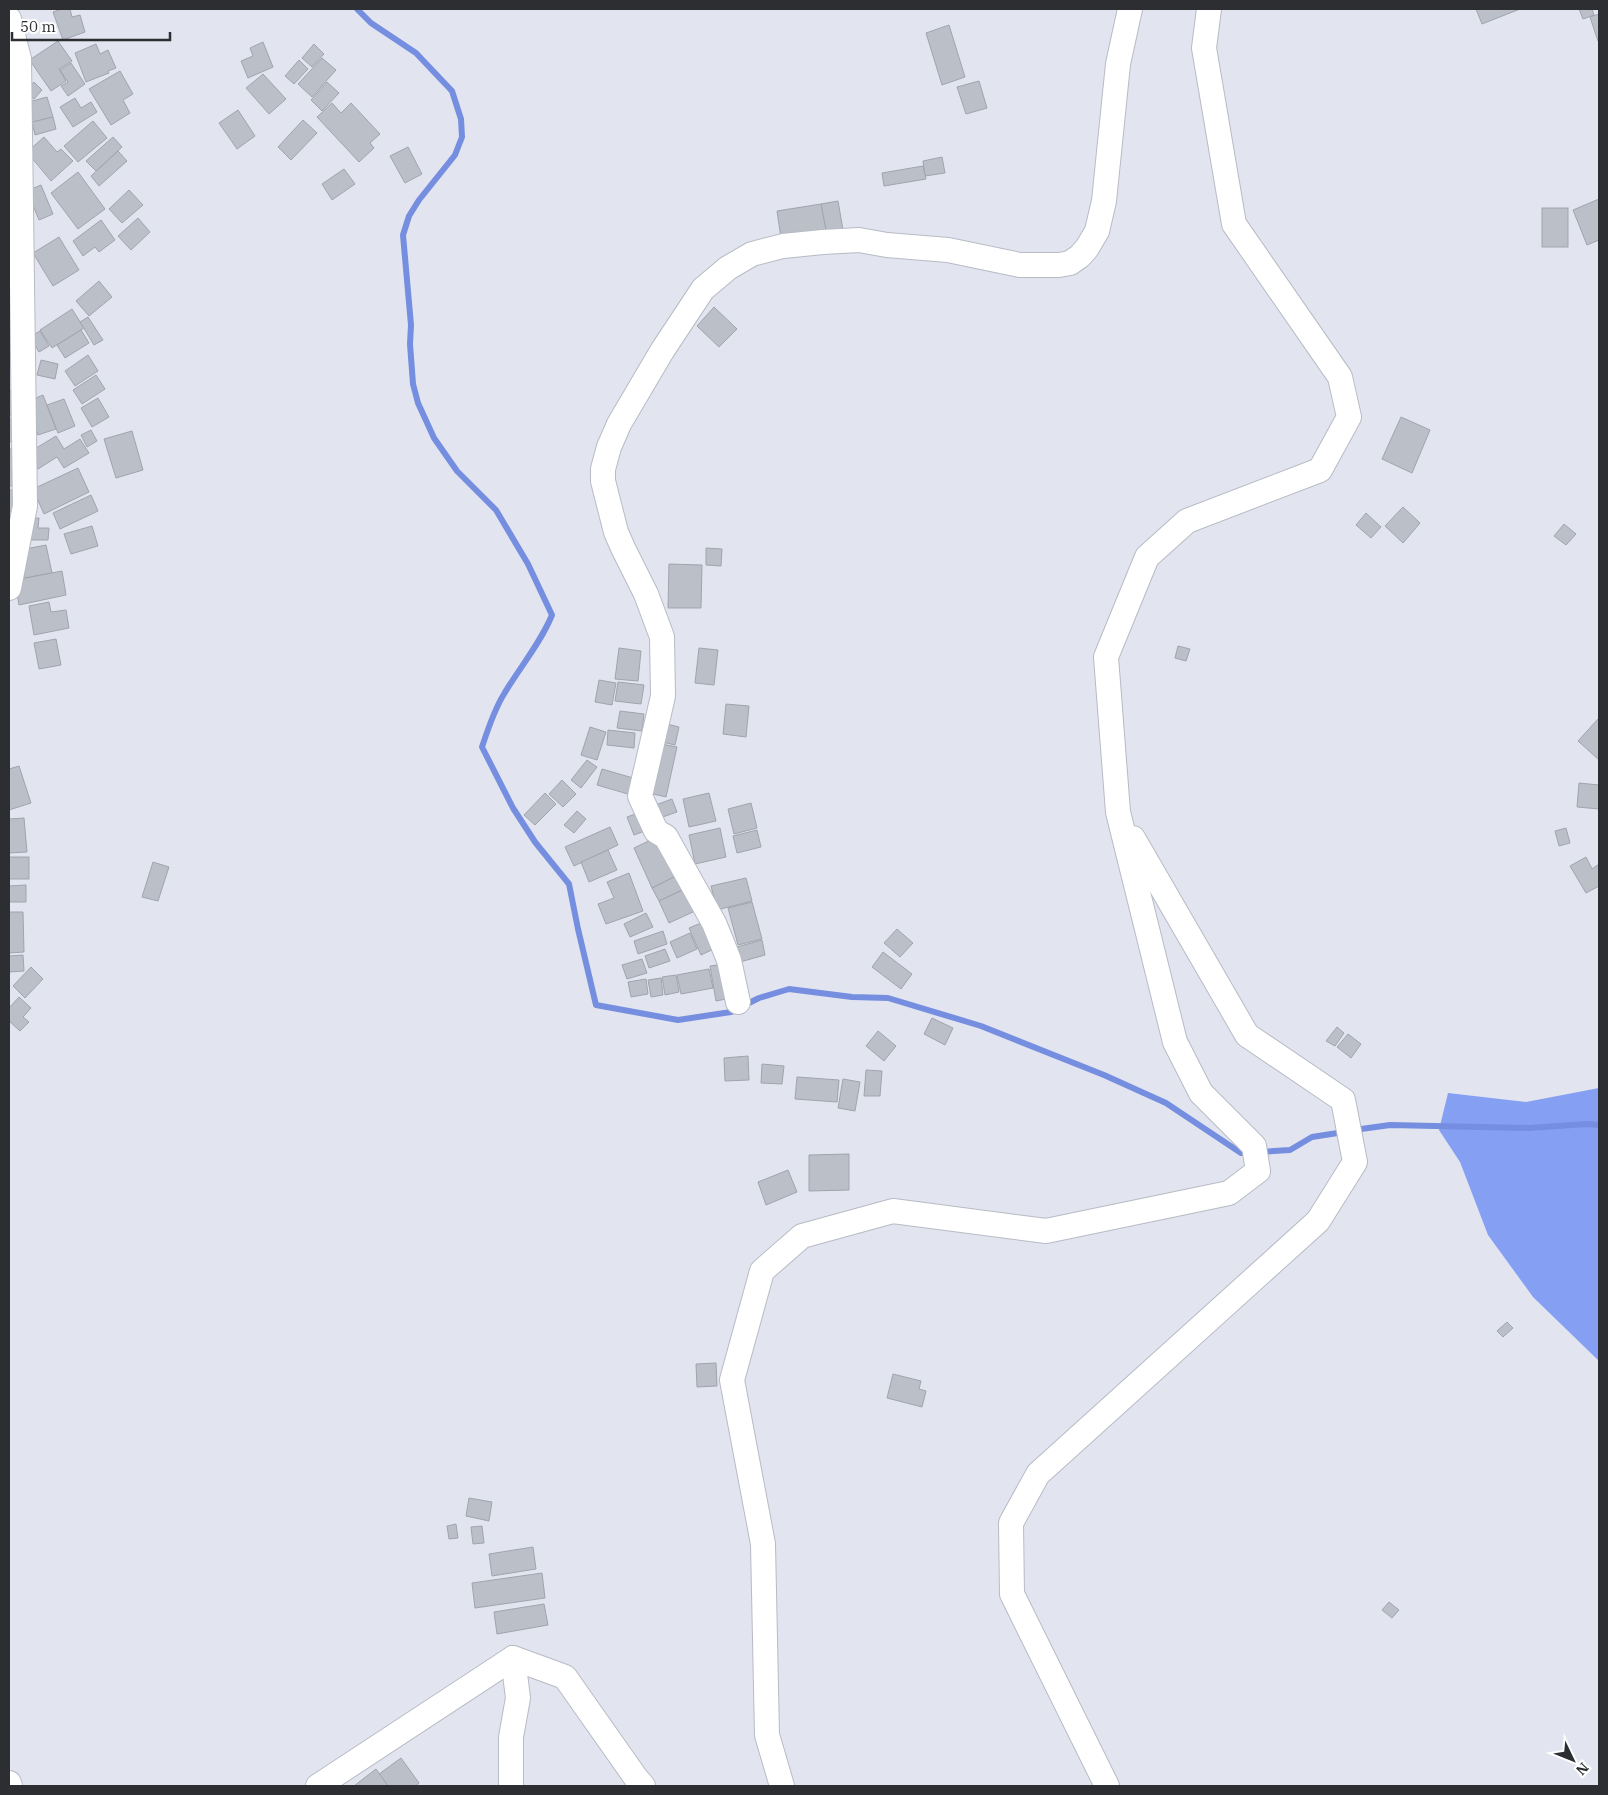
<svg xmlns="http://www.w3.org/2000/svg" width="1608" height="1795" viewBox="0 0 1608 1795" font-family="'IBM Plex Serif',serif">
	<style>
		.forest { fill: #859ff3 }
		.lines { fill: none; stroke-linecap: round; stroke-linejoin: round }
		.stream { stroke: #758ee0; stroke-width: 6 }
		.building { fill: #bbbfc8; stroke: #a1a4ae }
		.street-casing { stroke: #b7bbc4; stroke-width: 26 }
		.street { stroke: #fff; stroke-width: 24 }
	</style>
	<rect width="100%" height="100%" fill="#e2e5ef"/>
	<!-- forest -->
	<polygon class="forest" points="1599,1088 1599,1361 1533,1297 1488,1235 1460,1162 1439,1130 1448,1093 1526,1102"/>
	<g class="lines">
		<!-- stream -->
		<g class="stream">
			<path d="M357 9 371 23 416 53 452 91 461 119 462 137 455 155 419 200 409 216 403 235 411 325 410 344 413 384 418 403 434 438 457 471 496 510 528 564 552 615C540 644 520 667 504 694 494 710 488 729 482 747L513 808 535 842 569 884 578 929 596 1005 678 1020 731 1012 759 998 789 989 852 997 888 998 981 1026 1104 1075 1166 1103 1241 1153 1250 1152"/>
			<polyline points="1354,1130 1390,1125 1529,1128 1587,1124 1599,1125"/>
			<polyline points="1260,1152 1290,1150 1312,1137 1344,1132"/>
		</g>
	</g>
	<!-- building -->
	<g class="building">
		<polygon points="62,9 70,9 72,17 80,15 85,32 63,40 53,12"/>
		<polygon points="1476,9 1520,9 1482,24"/>
		<polygon points="1579,9 1592,9 1594,15 1583,19"/>
		<polygon points="1599,14 1599,41 1598,41 1590,17"/>
		<polygon points="949,25 965,77 942,85 926,33"/>
		<polygon points="58,41 72,61 59,69 66,81 51,91 31,62 31,59"/>
		<polygon points="263,42 273,67 248,78 241,61 253,56 250,48"/>
		<polygon points="96,44 100,54 108,50 116,68 108,71 109,73 86,82 75,53"/>
		<polygon points="314,44 324,54 312,67 302,58"/>
		<polygon points="322,58 336,70 312,97 298,84"/>
		<polygon points="299,60 308,69 294,84 285,76"/>
		<polygon points="71,63 85,84 68,96 61,86 68,82 60,70"/>
		<polygon points="120,71 133,94 123,100 130,113 111,125 89,89"/>
		<polygon points="263,74 286,99 269,114 246,88"/>
		<polygon points="979,81 987,108 966,114 957,87"/>
		<polygon points="34,82 42,90 34,99 25,92"/>
		<polygon points="327,82 339,93 322,111 311,100"/>
		<polygon points="47,97 53,117 30,123 25,103"/>
		<polygon points="75,98 81,108 91,102 97,112 73,127 60,107"/>
		<polygon points="332,103 341,113 351,103 380,134 370,143 374,148 359,162 317,117"/>
		<polygon points="238,110 255,136 237,149 219,123"/>
		<polygon points="53,117 56,129 35,135 32,122"/>
		<polygon points="303,120 317,133 291,160 278,147"/>
		<polygon points="93,121 107,138 78,162 64,146"/>
		<polygon points="44,137 57,152 61,149 73,161 51,181 27,152"/>
		<polygon points="113,137 122,147 96,171 86,161"/>
		<polygon points="408,147 422,174 405,183 390,156"/>
		<polygon points="118,151 127,161 99,186 91,176"/>
		<polygon points="942,157 945,173 925,176 923,161"/>
		<polygon points="923,166 926,179 884,186 882,173"/>
		<polygon points="344,169 355,184 332,200 322,184"/>
		<polygon points="78,172 105,209 78,229 51,193"/>
		<polygon points="41,185 53,214 39,220 27,191"/>
		<polygon points="129,190 143,205 122,223 109,209"/>
		<polygon points="1599,199 1599,240 1587,245 1573,210"/>
		<polygon points="838,201 843,230 826,233 821,204"/>
		<polygon points="821,204 826,230 781,238 777,211"/>
		<rect x="1542" y="208" width="26" height="39"/>
		<polygon points="138,218 150,232 131,250 118,236"/>
		<polygon points="101,220 115,240 99,252 95,247 83,256 73,241"/>
		<polygon points="59,237 79,270 53,286 33,253"/>
		<polygon points="99,281 112,297 89,316 76,301"/>
		<polygon points="714,307 737,329 719,347 697,326"/>
		<polygon points="72,309 84,328 52,348 40,330"/>
		<polygon points="88,317 103,340 94,345 80,322"/>
		<polygon points="81,330 89,343 65,358 57,345"/>
		<polygon points="40,331 49,346 39,352 30,337"/>
		<polygon points="88,355 98,371 75,386 65,371"/>
		<polygon points="41,360 58,364 55,379 37,375"/>
		<polygon points="96,375 105,389 82,404 73,390"/>
		<polygon points="16,390 17,415 9,416 9,391"/>
		<polygon points="43,395 56,429 38,435 26,402"/>
		<polygon points="98,398 109,417 92,427 81,408"/>
		<polygon points="64,399 75,426 58,433 47,405"/>
		<polygon points="1401,417 1430,430 1412,473 1382,459"/>
		<polygon points="9,419 14,419 15,441 9,442"/>
		<polygon points="91,430 97,441 87,447 81,435"/>
		<polygon points="132,431 143,470 116,478 104,439"/>
		<polygon points="56,436 64,449 80,439 89,453 64,468 57,457 38,469 28,453"/>
		<polygon points="9,449 16,449 17,486 9,486"/>
		<polygon points="78,468 89,492 44,514 33,489"/>
		<rect x="9" y="490" width="11" height="22"/>
		<polygon points="91,495 98,511 60,529 53,513"/>
		<polygon points="1403,507 1420,523 1403,543 1385,526"/>
		<polygon points="1366,513 1381,527 1371,538 1356,525"/>
		<polygon points="39,518 38,528 49,528 48,540 26,540 26,519"/>
		<polygon points="1564,524 1576,534 1566,545 1554,536"/>
		<polygon points="92,526 98,546 71,554 64,534"/>
		<polygon points="46,545 52,573 25,578 20,550"/>
		<polygon points="706,548 722,549 721,566 706,565"/>
		<polygon points="669,564 702,565 701,608 668,608"/>
		<polygon points="62,571 66,595 19,605 15,580"/>
		<polygon points="49,602 51,612 66,610 69,628 34,635 29,606"/>
		<polygon points="56,639 61,665 39,669 34,643"/>
		<polygon points="1178,646 1190,649 1186,661 1175,658"/>
		<polygon points="619,648 641,651 638,681 615,679"/>
		<polygon points="699,648 718,650 714,685 695,683"/>
		<polygon points="599,680 616,683 612,705 595,702"/>
		<polygon points="618,682 644,685 641,704 615,701"/>
		<polygon points="726,704 749,706 746,737 723,734"/>
		<polygon points="620,711 644,714 642,731 617,728"/>
		<polygon points="1598,719 1599,720 1599,760 1578,741"/>
		<polygon points="667,724 679,727 675,745 662,742"/>
		<polygon points="590,727 606,732 597,760 581,755"/>
		<polygon points="608,730 635,733 634,748 607,745"/>
		<polygon points="656,743 677,747 666,797 645,792"/>
		<polygon points="587,760 597,767 581,788 571,780"/>
		<polygon points="19,766 31,803 9,810 9,769"/>
		<polygon points="602,769 633,778 628,794 597,785"/>
		<polygon points="562,780 576,794 563,807 549,794"/>
		<polygon points="1579,783 1599,785 1599,809 1577,807"/>
		<polygon points="545,793 556,804 535,825 524,815"/>
		<polygon points="709,793 716,821 689,827 683,799"/>
		<polygon points="672,799 677,812 654,820 650,807"/>
		<polygon points="751,803 757,828 734,834 728,809"/>
		<polygon points="577,811 586,819 574,833 564,825"/>
		<polygon points="644,811 650,829 634,835 627,817"/>
		<polygon points="24,818 27,852 9,853 9,819"/>
		<polygon points="610,827 618,845 574,866 565,847"/>
		<polygon points="720,828 726,857 695,864 689,835"/>
		<polygon points="1566,828 1570,843 1559,846 1555,831"/>
		<polygon points="757,830 761,847 737,853 733,836"/>
		<polygon points="659,836 678,875 652,888 634,848"/>
		<polygon points="608,850 617,870 589,882 581,862"/>
		<rect x="9" y="857" width="20" height="22"/>
		<polygon points="1586,857 1592,869 1599,864 1599,886 1586,893 1570,866"/>
		<polygon points="153,862 169,867 158,901 142,897"/>
		<polygon points="629,873 643,911 606,924 598,904 614,898 607,882"/>
		<polygon points="678,875 684,889 659,901 652,888"/>
		<polygon points="746,878 752,901 717,910 711,886"/>
		<polygon points="26,885 26,902 9,902 9,886"/>
		<polygon points="685,889 695,911 669,923 659,901"/>
		<polygon points="752,902 762,939 738,945 728,908"/>
		<polygon points="9,912 23,912 24,952 9,953"/>
		<polygon points="646,913 653,927 630,937 624,924"/>
		<polygon points="706,921 718,947 701,955 689,928"/>
		<polygon points="897,929 913,943 900,957 884,943"/>
		<polygon points="663,931 667,944 638,954 634,941"/>
		<polygon points="690,933 697,949 677,958 670,942"/>
		<polygon points="762,940 765,955 740,962 737,947"/>
		<polygon points="665,949 670,961 649,968 645,956"/>
		<polygon points="883,952 912,974 901,989 872,967"/>
		<polygon points="23,955 24,971 9,972 9,956"/>
		<polygon points="642,959 647,973 627,979 622,965"/>
		<polygon points="724,964 731,998 716,1001 710,966"/>
		<polygon points="31,967 43,979 25,998 13,986"/>
		<polygon points="709,969 713,988 681,994 677,975"/>
		<polygon points="676,975 679,992 665,995 662,977"/>
		<polygon points="661,978 663,995 651,997 648,980"/>
		<polygon points="646,979 648,994 631,997 628,982"/>
		<polygon points="19,997 31,1008 23,1017 29,1022 20,1031 9,1021 9,1008"/>
		<polygon points="932,1018 953,1028 945,1045 924,1034"/>
		<polygon points="1337,1027 1344,1033 1335,1046 1326,1041"/>
		<polygon points="878,1031 896,1046 884,1061 866,1046"/>
		<polygon points="1348,1034 1361,1044 1351,1058 1337,1047"/>
		<polygon points="748,1056 749,1080 725,1081 724,1058"/>
		<polygon points="762,1064 784,1066 782,1084 761,1083"/>
		<polygon points="866,1070 882,1071 880,1096 864,1096"/>
		<polygon points="797,1077 839,1080 837,1102 795,1099"/>
		<polygon points="843,1079 860,1082 855,1111 838,1108"/>
		<polygon points="849,1154 849,1190 809,1191 809,1155"/>
		<polygon points="788,1170 797,1192 766,1205 758,1182"/>
		<polygon points="1507,1322 1513,1328 1503,1337 1497,1331"/>
		<polygon points="716,1363 717,1386 697,1387 696,1364"/>
		<polygon points="893,1374 921,1381 919,1389 926,1391 922,1407 887,1398"/>
		<polygon points="469,1498 492,1502 489,1521 466,1516"/>
		<polygon points="456,1524 458,1538 449,1539 447,1526"/>
		<polygon points="482,1526 484,1543 473,1544 471,1527"/>
		<polygon points="533,1547 536,1569 492,1576 489,1554"/>
		<polygon points="542,1573 545,1598 475,1608 472,1583"/>
		<polygon points="1389,1602 1399,1610 1392,1618 1382,1610"/>
		<polygon points="544,1604 548,1625 497,1634 494,1612"/>
		<polygon points="401,1758 419,1783 416,1786 388,1786 379,1774"/>
		<polygon points="376,1769 388,1786 354,1786"/>
	</g>
	<g class="lines">
		<!-- street casing -->
		<g class="street-casing">
			<g id="street">
				<polyline points="9,19 19,59 25,506 9,588"/>
				<polyline points="738,1002 729,960 714,923 666,837 656,831 640,796 663,696 662,637 646,594 623,548 616,532 603,481 603,469 609,447 619,424 662,351 703,289 728,268 752,254 783,246 823,242 859,240 887,245 948,250 1020,265 1059,265 1070,263 1080,256 1087,248 1097,231 1104,201 1118,64 1130,9"/>
				<polyline points="9,1783 10,1786"/>
				<polyline points="318,1786 513,1658 565,1677 636,1778 643,1786"/>
				<polyline points="511,1786 511,1737 518,1698 513,1658"/>
				<polyline points="782,1786 767,1735 763,1544 732,1380 762,1271 802,1236 893,1211 1046,1231 1229,1193 1258,1171 1254,1146 1201,1093 1175,1042 1118,812 1106,657 1147,557 1187,521 1320,470 1349,417 1340,377 1234,224 1204,48 1209,9"/>
				<polyline points="1107,1786 1012,1594 1011,1523 1038,1474 1318,1221 1355,1162 1343,1100 1247,1035 1133,838"/>
			</g>
		</g>
		<!-- street -->
		<use href="#street" class="street"/>
	</g>
	<!-- border -->
	<rect width="1608" height="1795" fill="none" stroke="#2d2e32" stroke-width="20"/>
	<!-- north arrow -->
	<g transform="translate(1573 1760) rotate(133)" stroke="#ffffff" stroke-width="4" paint-order="stroke">
	<path d="M0-4L9 19L0 12L-9 19Z" fill="#2d2e32"/>
	<text y="-8" font-size="14" font-weight="bold" text-anchor="middle" fill="#2d2e32">N</text>
	</g>
	<!-- scale -->
	<path d="M12 32v8h158v-8" fill="none" stroke="#2d2e32" stroke-width="2.5"/>
	<text x="20" y="32" font-size="15" fill="#2d2e32" stroke="#ffffff" stroke-width="4" paint-order="stroke">50 m</text>
</svg>
